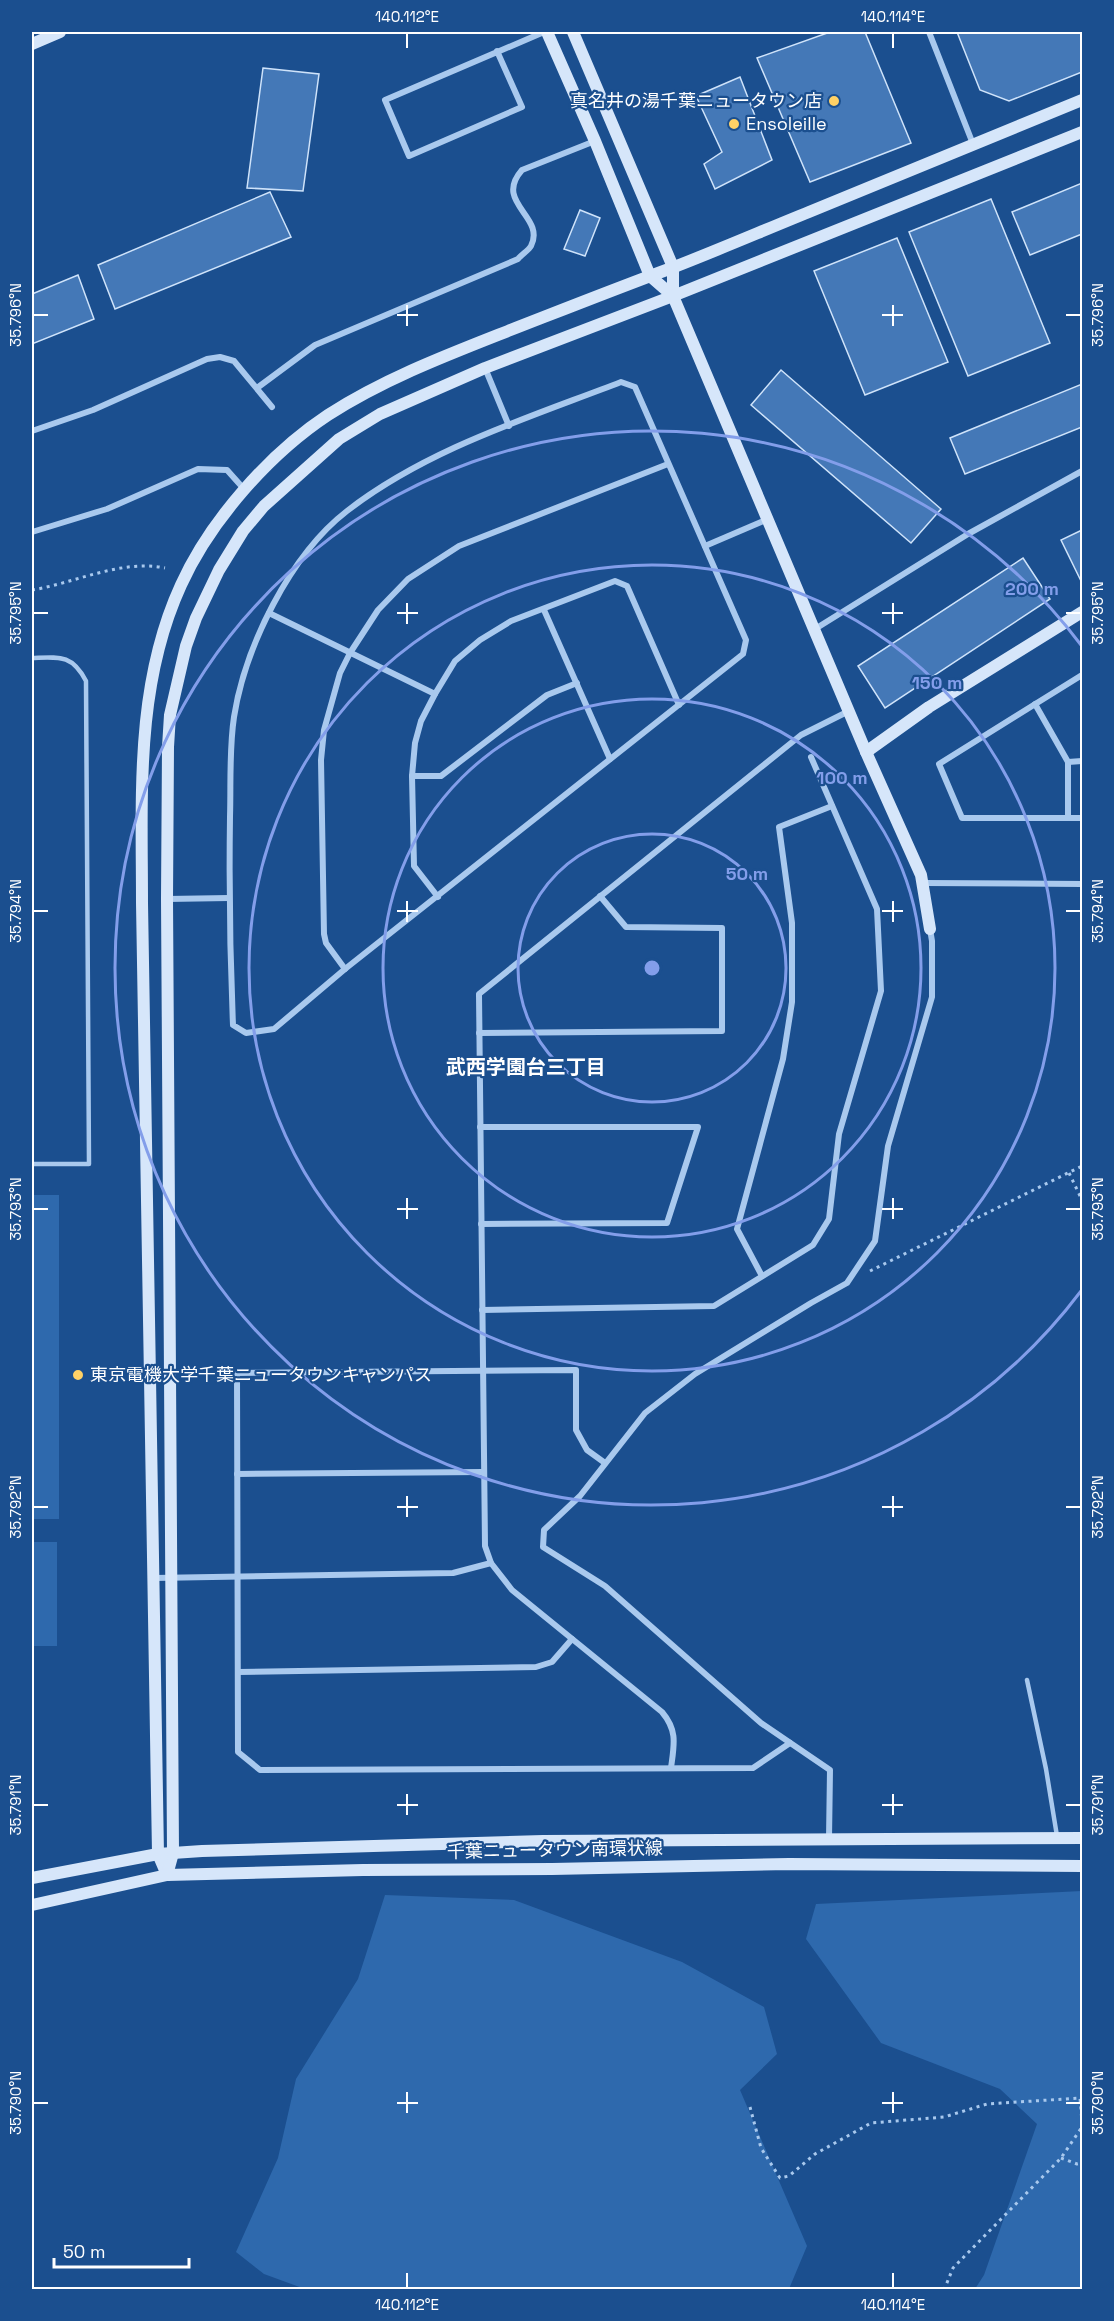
<svg xmlns="http://www.w3.org/2000/svg" width="1114" height="2321" viewBox="0 0 1114 2321" font-family="'Space Grotesk','Noto Sans JP',sans-serif">
	<style>
		.green { fill: #2e69ad }
		.building { fill: #4478b7; stroke: #cfe3fa; stroke-width: 1.5 }
		.lines { fill: none; stroke-linecap: round; stroke-linejoin: round }
		.path { stroke: #a9c9ee; stroke-width: 3; stroke-dasharray: 3 4.5; stroke-linecap: butt }
		.lane { stroke: #a9c9ee; stroke-width: 4.5 }
		.street { stroke: #a9c9ee; stroke-width: 6 }
		.secondary { stroke: #d6e6fa; stroke-width: 12 }
		.ticks { fill: none; stroke: #fff; stroke-width: 2 }
		.ring { fill: none; stroke: #839eea; stroke-width: 3 }
		.poi-dot { fill: #ffd166; stroke: #1b4f8f; stroke-width: 2 }
		.labels { text-anchor: middle; stroke-width: 4.5; stroke-linejoin: round; paint-order: stroke }
		.poi-label { font-size: 18px; fill: #fff; stroke: #1b4f8f; text-anchor: start }
		.street-label { font-size: 18px; fill: #fff; stroke: #1b4f8f }
		.neighbourhood-label { font-size: 20px; font-weight: bold; fill: #fff; stroke: #1b4f8f }
		.centre { fill: #839eea; stroke: #1b4f8f; stroke-width: 3 }
		.ring-label { font-size: 18px; text-anchor: middle; font-weight: bold; fill: #839eea; stroke: #1b4f8f; stroke-width: 4.5; stroke-linejoin: round; paint-order: stroke }
		.neatline { fill: none; stroke: #fff; stroke-width: 2 }
		.ticks-label { font-size: 15px; text-anchor: middle; fill: #fff }
	</style>
	<rect width="100%" height="100%" fill="#1b4f8f"/>
	<!-- green -->
	<g class="green">
		<rect x="32" y="1195" width="27" height="324"/>
		<rect x="32" y="1542" width="25" height="104"/>
		<polygon points="1082,1891 1082,2289 975,2289 984,2275 1037,2124 1000,2089 881,2043 806,1939 816,1904"/>
		<polygon points="385,1895 514,1900 682,1962 764,2007 777,2054 740,2090 807,2246 789,2289 305,2289 264,2274 236,2252 278,2158 296,2079 358,1979"/>
	</g>
	<!-- building -->
	<g class="building">
		<polygon points="830,32 865,32 911,143 810,182 757,58"/>
		<polygon points="957,32 1082,32 1082,72 1009,101 980,90"/>
		<polygon points="263,68 319,74 303,191 247,188"/>
		<polygon points="740,77 772,160 715,189 704,164 722,152 696,96"/>
		<polygon points="1082,183 1082,234 1030,255 1012,212"/>
		<polygon points="270,192 291,237 115,309 98,265"/>
		<polygon points="991,199 1050,343 968,376 909,232"/>
		<polygon points="580,210 600,218 585,256 564,249"/>
		<polygon points="897,238 948,362 865,395 814,271"/>
		<polygon points="78,275 94,319 32,344 32,294"/>
		<polygon points="781,370 941,509 911,543 751,405"/>
		<polygon points="1082,384 1082,427 965,474 950,438"/>
		<polygon points="1082,530 1082,583 1061,540"/>
		<polygon points="1023,558 1050,599 885,708 858,666"/>
	</g>
	<g class="lines">
		<!-- path -->
		<g class="path">
			<path d="M32 590C75 583 121 559 165 568"/>
			<polyline points="1069,1173 1082,1200"/>
			<polyline points="870,1271 1082,1166"/>
			<polyline points="750,2107 761,2148 780,2178 789,2176 815,2154 871,2123 944,2117 987,2104 1080,2098 1082,2122"/>
			<polyline points="1061,2158 1077,2164 1082,2163"/>
			<polyline points="944,2290 953,2268 1061,2158 1082,2127"/>
		</g>
		<!-- lane -->
		<g class="lane">
			<path d="M32 658C59 657 72 654 86 681L89 1164H32"/>
			<polyline points="1027,1680 1046,1769 1057,1836"/>
		</g>
		<!-- street -->
		<g class="street">
			<polyline points="929,32 973,144"/>
			<polyline points="497,51 522,107 409,156 385,100 544,32"/>
			<polyline points="485,368 509,426"/>
			<path d="M621 382 635 387 746 640 743 654 345 969 274 1029 246 1033 233 1025C230 956 229 886 230 817 231 784 229 750 234 717 245 647 290 555 347 511 427 449 528 418 621 382Z"/>
			<path d="M257 388 315 345 518 259C521 255 529 250 531 246 546 216 493 203 522 170L595 141"/>
			<polyline points="32,431 93,410 207,359 220,357 234,361 272,407"/>
			<polyline points="32,532 107,509 198,469 227,470 244,489"/>
			<polyline points="705,546 768,519"/>
			<polyline points="544,610 610,759"/>
			<polyline points="269,613 435,694"/>
			<polyline points="815,629 968,534 1082,471"/>
			<polyline points="1082,675 939,764 962,818 1082,818"/>
			<polyline points="1035,704 1068,762 1068,818"/>
			<polyline points="1068,762 1082,761"/>
			<polyline points="412,776 441,776 547,695 577,683"/>
			<polyline points="923,883 1082,884"/>
			<polyline points="438,897 414,866 412,776 415,743 421,721 435,694 455,661 480,640 511,621 615,581 627,586 679,705"/>
			<polyline points="167,899 229,898"/>
			<polyline points="345,969 326,943 324,934 321,760 324,730 340,673 350,653 378,610 408,579 459,546 668,464"/>
			<polyline points="479,1033 722,1031 722,928 626,927 600,896"/>
			<polyline points="480,1127 698,1127 667,1223 481,1224"/>
			<polyline points="762,1276 737,1229 783,1059 792,1002 792,923 779,827 832,806"/>
			<polyline points="482,1310 714,1306 813,1245 829,1219 839,1134 881,991 877,909 811,757"/>
			<polyline points="605,1463 587,1450 576,1430 576,1370 237,1373 238,1752 260,1770 753,1768 790,1743"/>
			<polyline points="237,1474 484,1472"/>
			<polyline points="154,1578 453,1573 491,1563"/>
			<polyline points="238,1672 536,1667 552,1662 572,1639"/>
			<path d="M671 1768C674 1745 678 1731 662 1712L512 1590 491 1563 485 1546 479 994 801 735 849 711"/>
			<polyline points="829,1839 830,1770 761,1723 605,1586 543,1547 544,1530 580,1496 645,1413 695,1374 811,1303 847,1283 875,1241 888,1146 932,997 932,941 930,929"/>
		</g>
		<!-- secondary -->
		<g class="secondary">
			<polyline points="547,32 595,141 650,276 673,296"/>
			<polyline points="573,32 673,267 673,296 866,752 921,875 930,929"/>
			<polyline points="32,44 60,32"/>
			<polyline points="866,752 929,707 1082,612"/>
			<path d="M167 1875 158 1854 142 903C142 795 135 685 181 585 210 521 269 454 328 415 384 379 447 355 508 331 562 310 615 289 669 269 716 251 762 231 809 212 900 174 991 137 1082 100"/>
			<polyline points="167,1875 173,1853 167,899 168,747 170,715 186,646 196,618 219,570 243,531 264,506 339,439 380,414 485,368 673,296 1082,132"/>
			<polyline points="32,1878 158,1854 202,1851 543,1841 1082,1838"/>
			<polyline points="32,1905 167,1875 363,1870 552,1869 789,1864 1082,1866"/>
		</g>
	</g>
	<!-- ticks -->
	<path class="ticks" d="M407 33V48M893 33V48M407 305V326M893 305V326M33 315H48M397 315H418M882 315H903M1066 315H1081M407 603V624M893 603V624M33 613H48M397 613H418M882 613H903M1066 613H1081M407 901V922M893 901V922M33 911H48M397 911H418M882 911H903M1066 911H1081M407 1198V1219M893 1198V1219M33 1209H48M397 1209H418M882 1209H903M1066 1209H1081M407 1496V1517M893 1496V1517M33 1507H48M397 1507H418M882 1507H903M1066 1507H1081M407 1794V1815M893 1794V1815M33 1805H48M397 1805H418M882 1805H903M1066 1805H1081M407 2092V2113M893 2092V2113M33 2103H48M397 2103H418M882 2103H903M1066 2103H1081M407 2273V2288M893 2273V2288"/>
	<!-- distance rings -->
	<g class="ring">
		<circle cx="652" cy="968" r="134"/>
		<circle cx="652" cy="968" r="269"/>
		<circle cx="652" cy="968" r="403"/>
		<path d="M1081 1291A537 537 0 1 1 1081 645"/>
	</g>
	<!-- markers -->
	<g class="poi-dot">
		<circle cx="834" cy="101" r="6"/>
		<circle cx="734" cy="124" r="6"/>
		<circle cx="78" cy="1375" r="6"/>
	</g>
	<g class="labels">
		<!-- poi labels -->
		<g class="poi-label">
			<text x="822" y="107" text-anchor="end">真名井の湯千葉ニュータウン店</text>
			<text x="746" y="130">Ensoleille</text>
			<text x="90" y="1381">東京電機大学千葉ニュータウンキャンパス</text>
		</g>
		<!-- street labels -->
		<g class="street-label">
			<text transform="translate(555 1850) rotate(-1)" y="6">千葉ニュータウン南環状線</text>
		</g>
		<!-- neighbourhood labels -->
		<g class="neighbourhood-label">
			<text x="526" y="1074">武西学園台三丁目</text>
		</g>
	</g>
	<circle cx="652" cy="968" r="9" class="centre"/>
	<g class="ring-label">
		<text x="1032" y="595">200 m</text>
		<text x="937" y="689">150 m</text>
		<text x="842" y="784">100 m</text>
		<text x="747" y="880">50 m</text>
	</g>
	<!-- border -->
	<rect width="1114" height="2321" fill="none" stroke="#1b4f8f" stroke-width="66"/>
	<!-- scale -->
	<path d="M54 2258v9h135v-9" fill="none" stroke="#ffffff" stroke-width="3"/>
	<text x="63" y="2258" font-size="18" fill="#ffffff" stroke="#1b4f8f" stroke-width="4.5" paint-order="stroke">50 m</text>
	<rect x="33" y="33" width="1048" height="2255" class="neatline"/>
	<g class="ticks-label">
		<text x="407" y="22">140.112°E</text>
		<text x="893" y="22">140.114°E</text>
		<text transform="translate(16 315) rotate(-90)" y="5">35.796°N</text>
		<text transform="translate(1098 315) rotate(-90)" y="5">35.796°N</text>
		<text transform="translate(16 613) rotate(-90)" y="5">35.795°N</text>
		<text transform="translate(1098 613) rotate(-90)" y="5">35.795°N</text>
		<text transform="translate(16 911) rotate(-90)" y="5">35.794°N</text>
		<text transform="translate(1098 911) rotate(-90)" y="5">35.794°N</text>
		<text transform="translate(16 1209) rotate(-90)" y="5">35.793°N</text>
		<text transform="translate(1098 1209) rotate(-90)" y="5">35.793°N</text>
		<text transform="translate(16 1507) rotate(-90)" y="5">35.792°N</text>
		<text transform="translate(1098 1507) rotate(-90)" y="5">35.792°N</text>
		<text transform="translate(16 1805) rotate(-90)" y="5">35.791°N</text>
		<text transform="translate(1098 1805) rotate(-90)" y="5">35.791°N</text>
		<text transform="translate(16 2103) rotate(-90)" y="5">35.790°N</text>
		<text transform="translate(1098 2103) rotate(-90)" y="5">35.790°N</text>
		<text x="407" y="2310">140.112°E</text>
		<text x="893" y="2310">140.114°E</text>
	</g>
</svg>
